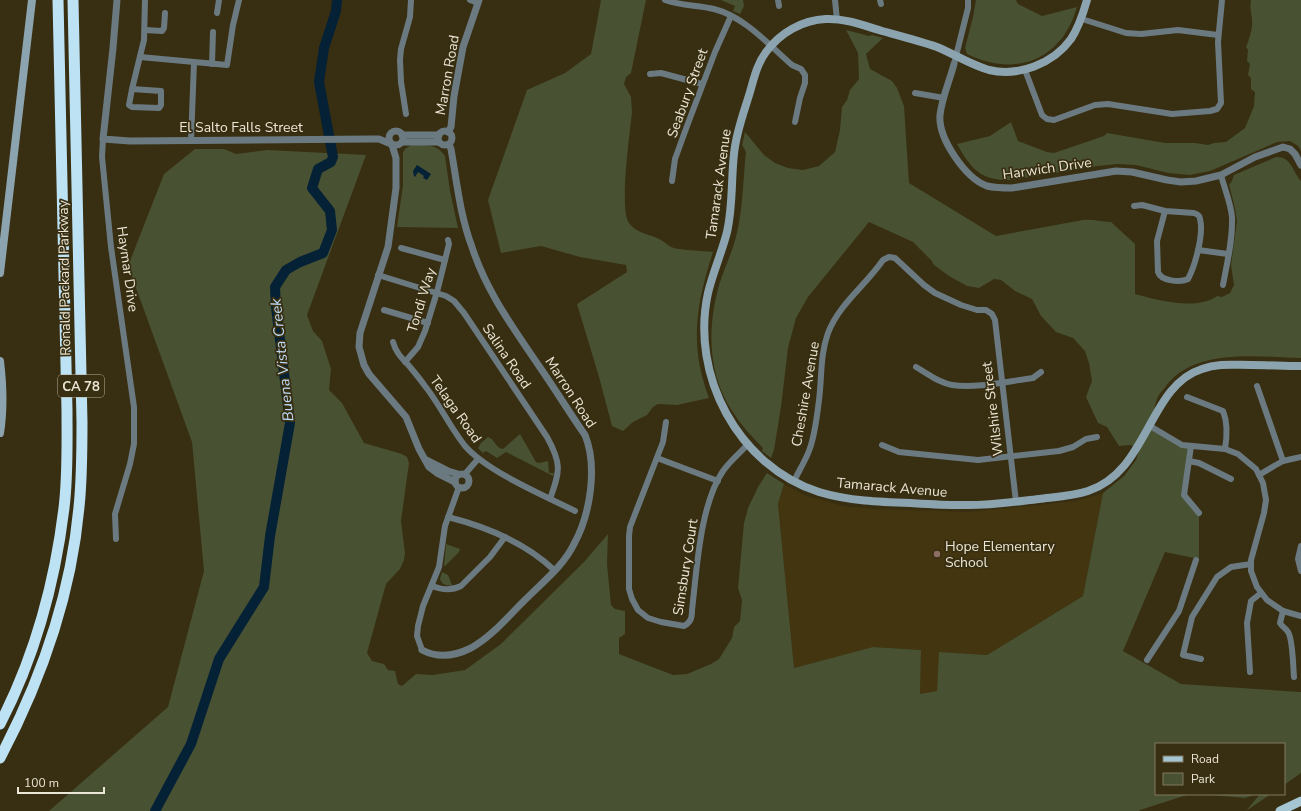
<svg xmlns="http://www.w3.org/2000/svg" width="1301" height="811" viewBox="0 0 1301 811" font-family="'Nunito Sans',sans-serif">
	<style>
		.built { fill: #42350f }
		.green { fill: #485131 }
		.water { fill: #042136 }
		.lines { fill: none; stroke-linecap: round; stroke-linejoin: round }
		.river { stroke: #042136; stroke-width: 10 }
		.minor { stroke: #6b7a81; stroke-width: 6 }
		.tertiary { stroke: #6b7a81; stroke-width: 7 }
		.secondary { stroke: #8ca4af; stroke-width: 8 }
		.primary { stroke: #a5c5d3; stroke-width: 9 }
		.motorway { stroke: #bce2f4; stroke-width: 11 }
		.education-dot { fill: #8d6e63; stroke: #382e11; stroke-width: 1.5 }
		.labels { text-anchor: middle; stroke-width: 3.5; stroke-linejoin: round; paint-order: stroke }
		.shield { fill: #382e11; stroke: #b6af9b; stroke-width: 1 }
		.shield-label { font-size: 13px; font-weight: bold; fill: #ece6d6 }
		.street-label { font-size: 14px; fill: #ece6d6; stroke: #382e11 }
		.poi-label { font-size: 14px; fill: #ece6d6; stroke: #382e11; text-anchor: start }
		.water-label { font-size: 15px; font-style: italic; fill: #bcdcf6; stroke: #382e11 }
	</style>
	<rect width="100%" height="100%" fill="#382e11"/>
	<!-- built -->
	<polygon class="built" points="784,484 804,495 843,506 874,509 970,512 1076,501 1103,493 1083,596 987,655 940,652 937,691 920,695 921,650 873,647 794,668 778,504"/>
	<!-- green -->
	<g class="green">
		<path d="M601 0H646L631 73 626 77 624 84 631 97 632 112C630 132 619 210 629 223 637 234 651 234 661 240 665 242 667 245 671 247 677 250 705 251 713 252 696 305 689 345 709 398L677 405 658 404 653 407 647 415 633 422 623 431 612 426 599 377 577 304 627 272 626 265 580 257 541 246 501 253 488 200 527 90 565 73 591 54Z"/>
		<polygon points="721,0 743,0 744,6 740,14 733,11 735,6"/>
		<path d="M976 0H1016L1018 4 1042 16 1077 7C1062 60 1016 78 967 54L965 48 973 17Z"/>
		<path d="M1251 0H1301V151L1298 146 1290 141 1277 142 1210 171 1190 175 1168 173 1136 165 1117 164 1098 166 1011 180C981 181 971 169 957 144L990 136 1011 122 1018 141 1047 152 1054 153 1104 136 1107 133 1165 143H1195L1208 145 1214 143 1226 142 1245 128 1254 106 1255 92 1251 89V78L1248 75 1250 64 1247 61 1248 50 1246 47C1249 40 1251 33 1252 26 1253 17 1249 9 1251 0Z"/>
		<path d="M846 30 869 36 872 35 883 38 866 54 870 69 892 81 897 88 904 106 909 183 996 236 1083 220C1093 219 1101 222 1111 222L1135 244V294C1157 300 1197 311 1217 296L1222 297 1230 293 1234 285 1231 265 1237 221 1235 209 1229 184 1231 183 1234 175 1276 157C1292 157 1292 171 1301 181V358C1258 357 1191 347 1164 389 1161 392 1158 395 1157 399 1154 408 1152 417 1150 426L1182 445 1191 446 1184 495 1199 513V559L1165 552 1123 651 1181 684 1301 692V773L1284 785V744H1156V794H1190L1140 810 1139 811H49L168 707 204 571 192 442 128 266 164 174 195 149H224L236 154 267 150 366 155 307 315 313 331 322 341 331 369 329 390 342 403 364 443 402 454 407 457 409 463 401 521 405 553 404 560 400 569 386 584 367 653 372 661 384 664 388 670 395 671 398 684 402 686 416 674 433 675 465 670 501 644 584 562 608 534 607 564 611 605 615 609 625 611V634L619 638V654L673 675 687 674 711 664 719 659 732 638 734 627 740 621 742 600 738 588 744 523 748 508 758 487 767 473 784 484 778 504 794 668 873 647 921 650 920 694 937 691 939 652 987 655 1083 596 1103 493 1124 476 1136 460 1139 451 1131 445 1119 446 1107 427 1098 423 1086 397 1092 381 1089 363 1085 351 1073 338 1056 332 1041 316 1032 299 1015 291 1001 280 994 279 979 288 967 286 949 276 934 265 931 260 913 242 869 222 808 297 796 318 788 348 781 407 774 450 771 458 762 451 763 448C752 437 741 425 732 411 707 373 707 325 720 282 725 267 732 252 736 237 743 209 743 180 746 152L742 145 745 132 764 155 775 163 788 168 803 170 819 166 835 152 840 130 842 107 847 100 850 90 859 79 858 53Z"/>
		<path d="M411 145C424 145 437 143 445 156L450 191 458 228 397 227 403 185V152L405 149Z"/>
		<path d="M520 434 536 462 539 463 548 461 549 473H554L553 476 506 452 497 458 486 451 483 453 478 448 481 443 488 437C495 439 495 448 503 449Z"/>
		<polygon points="446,544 460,549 459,552 445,566 444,566"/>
		<path d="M442 572 448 575 452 585C446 586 442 585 440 579Z"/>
		<polygon points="1201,794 1257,794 1245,798"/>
		<polygon points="1260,794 1271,794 1246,811"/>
	</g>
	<!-- water -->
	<polygon class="water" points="417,165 431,174 427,180 423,178 424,176 418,172 415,177 414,176 413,171"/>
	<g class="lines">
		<!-- river -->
		<polyline class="river" points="155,811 191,744 219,659 264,587 270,536 290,423 276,307 275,287 286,270 300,262 323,253 332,230 330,211 312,188 318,169 331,162 333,157 319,82 324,48 336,11 337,0"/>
		<!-- minor -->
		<g class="minor">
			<polyline points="470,0 478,3"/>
			<path d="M665 0C681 6 698 5 714 9 745 17 769 45 792 65L801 69 805 75V83L800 98 795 122"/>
			<polyline points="778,0 779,6"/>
			<polyline points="835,0 837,20"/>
			<polyline points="880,0 881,4"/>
			<polyline points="217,13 219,0"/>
			<polyline points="1082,19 1126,33 1141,34 1178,30 1218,35"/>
			<polyline points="145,30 162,31 164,28 165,13"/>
			<polyline points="140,57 227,65 233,25 239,0"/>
			<polyline points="212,64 213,32"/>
			<polyline points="954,64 968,8 968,0"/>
			<polyline points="1025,70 1042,115 1047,119 1054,120 1095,105 1108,104 1172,114 1210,111 1217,109 1221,103 1218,42 1222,0"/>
			<polyline points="650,74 661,73 702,84"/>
			<polyline points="132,89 161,91 161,105 159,108 132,107 129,105 132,89 144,40 145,0"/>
			<polyline points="915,93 944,98"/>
			<polyline points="406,114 401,82 400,60 401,49 410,17 411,0"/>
			<polyline points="103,139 102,157 111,247 134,407 134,444 130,464 115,514 116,539"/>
			<polyline points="191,141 194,63"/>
			<path d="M1221 175C1224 187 1231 204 1232 217 1233 239 1227 263 1223 285"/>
			<polyline points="672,181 675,159 687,126 715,52 731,16"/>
			<path d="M1134 206 1142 205 1165 211 1194 213C1197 214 1200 215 1200 219 1204 234 1195 266 1188 279 1180 283 1161 281 1158 272L1157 241 1165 211"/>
			<polyline points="401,248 445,260"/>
			<polyline points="1198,250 1228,254"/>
			<path d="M378 275 446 296 454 301 464 313 547 437C562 464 560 471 550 499"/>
			<polyline points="384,310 428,323"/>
			<path d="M393 342C396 353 402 358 410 367 415 373 420 379 425 386 440 405 450 427 465 446 488 472 543 495 575 511"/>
			<polyline points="405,362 418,347 425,331 437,292 449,244 448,240"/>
			<path d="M916 367C928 374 939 383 952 385 976 389 1009 381 1033 378L1041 372"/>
			<polyline points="1257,386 1283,461"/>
			<path d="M1187 397 1223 411C1228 423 1227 437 1225 449"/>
			<path d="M666 422 663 442 630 527 629 536V589L632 599 638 610 648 618 661 622 684 626C691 622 692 618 692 610 697 568 700 505 723 471 730 461 740 453 748 444"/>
			<polyline points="1150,426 1182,445 1225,449 1238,454 1256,469 1263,483 1266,500 1264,513 1251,560 1251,571 1257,587 1267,600 1283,611 1301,616"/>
			<polyline points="882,445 899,452 978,460 1059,451 1073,447 1086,439 1097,437"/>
			<polyline points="1191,446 1184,495 1199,513"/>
			<polyline points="657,458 718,481"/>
			<polyline points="1189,461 1199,463 1231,479"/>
			<polyline points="465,474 478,459"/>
			<polyline points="1259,475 1274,466 1283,461 1301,457"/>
			<path d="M794 481C799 471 805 461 809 451 815 436 817 416 819 400 822 377 820 355 828 333 839 304 866 285 883 260L889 257 895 258 924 285 935 293 961 305 977 310H986L992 314 995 320 1016 502"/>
			<path d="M448 517C487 527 525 542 554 570"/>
			<polyline points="1301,546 1298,559 1301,571"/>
			<path d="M432 586C442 590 451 591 461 586L490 557 505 537"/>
			<path d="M1283 611 1280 623C1282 627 1286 628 1288 632 1293 639 1293 667 1294 677"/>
			<polyline points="422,650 417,636 418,626 423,606 439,567 445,526 459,487"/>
			<polyline points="1201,659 1183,655 1192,617 1217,577 1231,567 1251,564"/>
			<polyline points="1147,660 1179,611 1196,560"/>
			<polyline points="1250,672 1247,623 1251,601 1261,593"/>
		</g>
		<!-- tertiary -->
		<g class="tertiary">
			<polyline points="117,0 113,48 103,139 130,141 372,139 379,139 391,144"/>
			<path d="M954 64C950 80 942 97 940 115 938 138 965 178 987 186 995 188 1003 188 1012 188L1116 171 1132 172 1167 180 1181 182 1196 181 1221 175 1255 157 1283 147 1290 149 1295 154 1301 165"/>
			<circle cx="396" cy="138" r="7"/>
			<circle cx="445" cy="138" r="7"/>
			<polyline points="448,132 451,127 454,96 463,47 479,0"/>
			<polyline points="402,135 439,135"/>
			<polyline points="402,142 439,142"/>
			<polyline points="392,145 396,158 396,188 388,247 360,333 359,347 364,365 369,374 406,417 419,449 429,467 437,473 455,482"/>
			<polyline points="426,460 448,471 458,474"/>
			<circle cx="462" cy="481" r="7"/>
			<path d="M422 650C439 659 455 656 471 648 493 636 510 614 528 597 544 581 564 565 574 544 590 515 598 467 585 435 569 412 555 389 539 366 514 329 486 291 472 247 460 215 457 183 451 149L449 144"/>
		</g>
		<!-- secondary -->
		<g class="secondary">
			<path d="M1087 0C1083 14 1079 27 1071 39 1053 64 1018 77 989 70 971 65 954 54 937 47 919 41 900 36 882 31 865 26 845 18 826 19 802 20 780 33 766 52 757 64 754 78 750 92 744 112 736 132 734 154 731 180 733 206 727 232 722 252 713 272 708 293 690 375 738 466 819 492 849 501 880 502 911 503 928 504 944 505 961 505 987 506 1013 502 1039 499 1055 497 1073 496 1088 491 1149 471 1148 386 1202 369 1218 363 1234 365 1251 365 1268 365 1284 366 1301 366"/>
			<polyline points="0,273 32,0"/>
			<path d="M0 361C3 386 4 408 0 433"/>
		</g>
		<!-- primary -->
		<polyline class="primary" points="1280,811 1301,801"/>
		<!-- motorway -->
		<g class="motorway">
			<path d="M0 724C34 658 55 582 64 508 68 476 67 443 67 411L58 0"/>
			<path d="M0 758C41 680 71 596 79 507 82 479 82 451 82 422L73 0"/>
		</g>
	</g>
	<!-- markers -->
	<circle class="education-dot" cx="937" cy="554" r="4"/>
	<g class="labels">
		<!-- shield labels -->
		<rect class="shield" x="58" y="375" width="46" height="22" rx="3"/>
		<g class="shield-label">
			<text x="81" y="391">CA 78</text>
		</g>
		<!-- street labels -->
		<g class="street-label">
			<text transform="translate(447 75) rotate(-80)" y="5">Marron Road</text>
			<text transform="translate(687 93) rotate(-70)" y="5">Seabury Street</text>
			<text x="241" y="132">El Salto Falls Street</text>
			<text transform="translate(1047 168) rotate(-8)" y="5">Harwich Drive</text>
			<text transform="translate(718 184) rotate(-82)" y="5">Tamarack Avenue</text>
			<text transform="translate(128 269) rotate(82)" y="5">Haymar Drive</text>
			<text transform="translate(64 278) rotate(-91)" y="5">Ronald Packard Parkway</text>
			<text transform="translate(421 300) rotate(-73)" y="5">Tondi Way</text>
			<text transform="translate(507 356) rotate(56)" y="5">Salina Road</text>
			<text transform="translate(571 392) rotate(57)" y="5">Marron Road</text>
			<text transform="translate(805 394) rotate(-80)" y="5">Cheshire Avenue</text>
			<text transform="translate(456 409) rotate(55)" y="5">Telaga Road</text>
			<text transform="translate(992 409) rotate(-97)" y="5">Wilshire Street</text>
			<text transform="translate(892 487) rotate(5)" y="5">Tamarack Avenue</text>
			<text transform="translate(685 567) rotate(-81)" y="5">Simsbury Court</text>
		</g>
		<!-- poi labels -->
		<g class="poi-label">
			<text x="945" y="551">Hope Elementary<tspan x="945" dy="16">School</tspan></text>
		</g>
		<!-- water labels -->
		<g class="water-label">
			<text transform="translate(282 360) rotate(-96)" y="5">Buena Vista Creek</text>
		</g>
	</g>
	<!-- legend -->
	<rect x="1155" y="743" width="130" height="52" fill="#382e11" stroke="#807860"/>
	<rect x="1163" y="756" width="20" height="6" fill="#a5c5d3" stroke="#807860"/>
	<text x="1191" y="763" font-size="12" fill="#ece6d6">Road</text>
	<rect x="1163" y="773" width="20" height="12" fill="#485131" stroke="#807860"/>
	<text x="1191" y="783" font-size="12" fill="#ece6d6">Park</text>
	<!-- scale -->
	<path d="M18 787v6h86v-6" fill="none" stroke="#ece6d6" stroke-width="2"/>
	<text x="24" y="787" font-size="12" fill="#ece6d6" stroke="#382e11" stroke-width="3" paint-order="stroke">100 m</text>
</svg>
